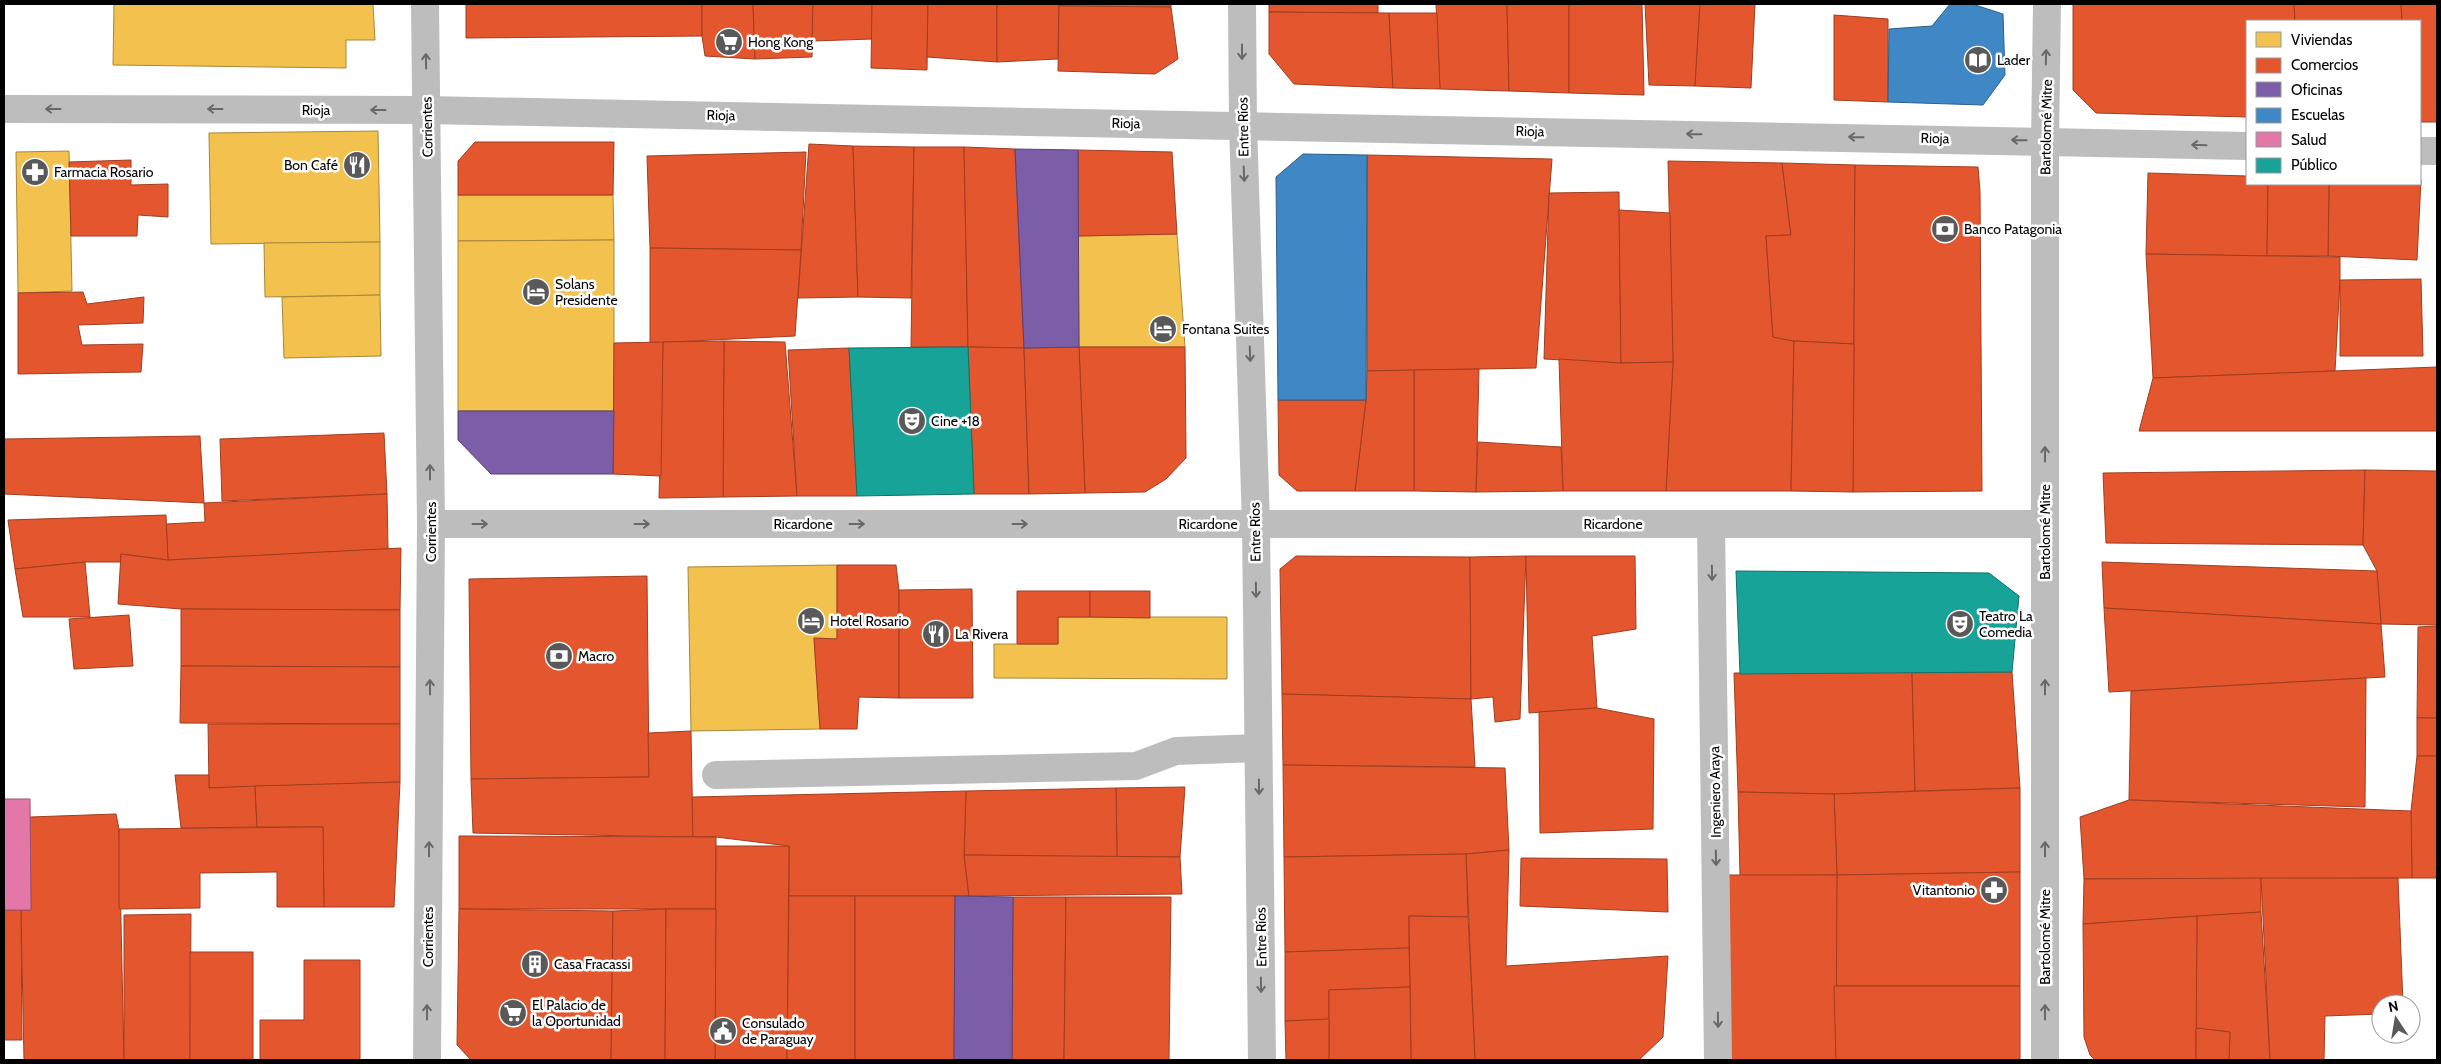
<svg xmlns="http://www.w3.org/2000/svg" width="2441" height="1064" viewBox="0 0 2441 1064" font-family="Cabin,sans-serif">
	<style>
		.homes { fill: #f2c14e; stroke: #a98737 }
		.shops { fill: #e4572e; stroke: #a03d20 }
		.offices { fill: #7b5ea7; stroke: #564275 }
		.schools { fill: #3f88c5; stroke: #2c5f8a }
		.health { fill: #e377a8; stroke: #9f5376 }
		.public { fill: #17a398; stroke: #10726a }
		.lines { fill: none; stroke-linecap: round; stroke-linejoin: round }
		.minor { stroke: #bdbdbd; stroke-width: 28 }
		.major { stroke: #bdbdbd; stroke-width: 28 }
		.oneway { stroke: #686868 }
		.labels { text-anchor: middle; stroke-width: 5; stroke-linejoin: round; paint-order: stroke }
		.poi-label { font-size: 14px; fill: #000; stroke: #fff; text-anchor: start }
		.street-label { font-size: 14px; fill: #000; stroke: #fff }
	</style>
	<rect width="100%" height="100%" fill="#fff"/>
	<!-- homes -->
	<g class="homes">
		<polygon points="114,4 373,4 375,40 346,40 346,68 113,65"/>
		<polygon points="378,131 380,242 211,244 209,133"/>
		<polygon points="69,151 72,291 18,293 16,152"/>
		<polygon points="458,195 613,195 614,240 458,241"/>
		<polygon points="1177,234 1185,347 1079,347 1078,236"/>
		<polygon points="614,240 614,411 458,411 458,241"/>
		<polygon points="380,242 380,295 265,297 264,243"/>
		<polygon points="380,295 381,356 284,358 282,297"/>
		<polygon points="837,565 837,639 814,638 820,729 691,731 688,567"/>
		<polygon points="1058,617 1227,617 1227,679 994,678 994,644 1058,644"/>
	</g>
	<!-- shops -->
	<g class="shops">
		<polygon points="466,4 702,4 702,36 466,38"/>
		<polygon points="702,4 753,4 755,59 705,56 702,36"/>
		<polygon points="753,4 813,4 812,57 755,59"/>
		<polygon points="813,4 872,4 873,39 812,41"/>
		<polygon points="872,4 928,4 927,70 871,68"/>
		<polygon points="928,4 997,4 997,62 927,57"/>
		<polygon points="997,4 1059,4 1058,59 997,62"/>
		<polygon points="1059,4 1171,4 1171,7 1059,6"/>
		<polygon points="1269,4 1378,4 1378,13 1269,12"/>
		<polygon points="1436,4 1507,4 1509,91 1440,89"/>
		<polygon points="1507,4 1569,4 1569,93 1509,91"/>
		<polygon points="1569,4 1642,4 1644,95 1569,93"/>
		<polygon points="1645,4 1700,4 1695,86 1649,85"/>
		<polygon points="1700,4 1755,4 1751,88 1695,86"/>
		<polygon points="2073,4 2294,4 2295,21 2247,21 2247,117 2096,113 2073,90"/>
		<polygon points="2294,4 2401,4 2402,21 2295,21"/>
		<polygon points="2401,4 2437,4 2437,122 2420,122 2420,21 2402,21"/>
		<polygon points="1059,6 1171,7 1178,59 1155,74 1058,71"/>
		<polygon points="1269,12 1389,13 1393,88 1294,84 1269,54"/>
		<polygon points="1389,13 1437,13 1440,89 1393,88"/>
		<polygon points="1834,15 1888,19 1888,102 1834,100"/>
		<polygon points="475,142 614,142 613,195 458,195 458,161"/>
		<polygon points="809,144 853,146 858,297 798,298"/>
		<polygon points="853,146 914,147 911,298 858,297"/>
		<polygon points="914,147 964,147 968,347 911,347"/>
		<polygon points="964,147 1015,149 1024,348 968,347"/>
		<polygon points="1078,150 1172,152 1177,234 1078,236"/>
		<polygon points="806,152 801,250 650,248 647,156"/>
		<polygon points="1367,155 1552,159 1536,368 1367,371"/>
		<polygon points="131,160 131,185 168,184 168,217 138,215 137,236 71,236 69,162"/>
		<polygon points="1668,161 1782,163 1791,235 1766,236 1773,337 1794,341 1791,491 1666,491 1673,362"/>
		<polygon points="1782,163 1855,165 1854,344 1794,341 1773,337 1766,236 1791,235"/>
		<polygon points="1855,165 1978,167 1980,191 1982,491 1853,492"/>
		<polygon points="2148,173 2247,176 2247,184 2268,184 2267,256 2146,254"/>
		<polygon points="2421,180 2417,260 2328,256 2329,184 2420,184"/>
		<polygon points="2268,184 2329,184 2328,256 2267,256"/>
		<polygon points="1619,192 1621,363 1544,359 1549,193"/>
		<polygon points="1619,210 1670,213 1673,362 1621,363"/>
		<polygon points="650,248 801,250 795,336 650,343"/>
		<polygon points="2146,254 2340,257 2340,280 2335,371 2153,378"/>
		<polygon points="2421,279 2423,356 2340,356 2340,280"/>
		<polygon points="83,292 87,304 144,297 143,323 78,325 82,345 143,344 141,372 18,374 18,293"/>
		<polygon points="724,341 785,342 797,496 723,497"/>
		<polygon points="724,341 723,497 659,498 663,342"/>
		<polygon points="1794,341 1854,344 1853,492 1791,491"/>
		<polygon points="663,342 661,476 613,474 614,343"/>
		<polygon points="968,347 1024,348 1029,494 974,494"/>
		<polygon points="1079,347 1185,347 1186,458 1166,479 1145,492 1085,493"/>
		<polygon points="1079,347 1085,493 1029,494 1024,348"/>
		<polygon points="849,348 857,496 797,496 788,350"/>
		<polygon points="1559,359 1621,363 1673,362 1666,491 1563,491"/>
		<polygon points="2437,367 2437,431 2139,431 2153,378"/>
		<polygon points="1479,369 1476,492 1414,491 1414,370"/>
		<polygon points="1414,370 1414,491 1355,491 1366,400 1367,371"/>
		<polygon points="1278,400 1366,400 1355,491 1297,491 1279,475"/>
		<polygon points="384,433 387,494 222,501 220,439"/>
		<polygon points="200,436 204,503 4,494 4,439"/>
		<polygon points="1478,442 1561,447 1563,491 1476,492"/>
		<polygon points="2365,470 2363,545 2106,543 2103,473"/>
		<polygon points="2365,470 2437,471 2437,625 2381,624 2377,571 2363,545"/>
		<polygon points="387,494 388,549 168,560 166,524 205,522 204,503"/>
		<polygon points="166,515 168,560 121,554 121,562 85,562 15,569 8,520"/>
		<polygon points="401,548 400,610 181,609 118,604 121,554 168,560"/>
		<polygon points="1296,556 1470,557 1471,699 1282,694 1280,569"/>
		<polygon points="1526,556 1520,719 1495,722 1493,697 1471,699 1470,557"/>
		<polygon points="1526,556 1635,556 1636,629 1592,636 1597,708 1529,713"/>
		<polygon points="85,562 90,617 23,617 15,569"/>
		<polygon points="2102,562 2377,571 2381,624 2104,608"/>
		<polygon points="837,565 896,565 899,590 899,698 859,697 857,729 820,729 814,638 837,639"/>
		<polygon points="647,576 649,777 471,779 469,579"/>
		<polygon points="972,589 973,698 899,698 899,590"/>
		<polygon points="1017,591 1090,591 1090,617 1058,617 1058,644 1017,644"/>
		<polygon points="1090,591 1150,591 1150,618 1090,617"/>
		<polygon points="2104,608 2381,624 2385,677 2109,692"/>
		<polygon points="181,609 400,610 400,667 181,666"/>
		<polygon points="129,615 133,666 74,669 69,619"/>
		<polygon points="2437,626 2437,718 2417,718 2418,627"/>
		<polygon points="181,666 400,667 400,724 180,723"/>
		<polygon points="1912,672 1915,791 1834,794 1738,792 1734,673"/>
		<polygon points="1912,672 2012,672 2020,788 1915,791"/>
		<polygon points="2366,678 2365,807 2129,800 2131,691"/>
		<polygon points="1282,694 1471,699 1475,767 1283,765"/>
		<polygon points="1597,708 1654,719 1653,829 1540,833 1539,712"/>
		<rect x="2417" y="718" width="20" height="38"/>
		<polygon points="208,724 400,724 400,782 209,788"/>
		<polygon points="691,731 693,837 473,833 471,779 649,777 648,733"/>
		<polygon points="2417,756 2437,756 2437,878 2412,878 2411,811"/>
		<polygon points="1283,765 1505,768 1509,850 1466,854 1284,857"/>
		<polygon points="175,775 209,775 209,788 255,786 257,827 181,828"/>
		<polygon points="400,782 394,907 324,907 323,827 257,827 255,786"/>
		<polygon points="1185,787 1180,857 1117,857 1116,788"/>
		<polygon points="1116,788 1117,857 964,855 966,791"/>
		<polygon points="2020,788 2020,872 1837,875 1834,794"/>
		<polygon points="966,791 964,855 969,896 789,896 789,846 716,837 693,837 692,797"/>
		<polygon points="1738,792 1834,794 1837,875 1740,876"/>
		<polygon points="2129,800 2411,811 2412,878 2084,879 2080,817"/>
		<polygon points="116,814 119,829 124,1060 24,1060 21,910 31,910 30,817"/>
		<polygon points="323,827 324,907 277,907 277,872 200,873 200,908 119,909 119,829"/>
		<polygon points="459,836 716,837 716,909 459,909"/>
		<polygon points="716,846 789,846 787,1060 715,1060"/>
		<polygon points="1509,850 1506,966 1668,956 1663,1037 1639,1060 1475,1060 1466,854"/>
		<polygon points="1466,854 1468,917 1409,916 1409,948 1285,952 1284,857"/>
		<polygon points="964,855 1180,857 1182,894 969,896"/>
		<polygon points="1521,858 1667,859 1668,912 1520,906"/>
		<polygon points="2020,872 2020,986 1834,986 1837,875"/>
		<polygon points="1726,875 1837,875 1836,1060 1730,1060"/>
		<polygon points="2261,878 2261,912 2083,924 2084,879"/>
		<polygon points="2261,878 2398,878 2403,1004 2381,1004 2381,1014 2325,1016 2324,1060 2270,1060"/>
		<polygon points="789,896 855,896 855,1060 787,1060"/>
		<polygon points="855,896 955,896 954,1060 855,1060"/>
		<polygon points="1013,897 1066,897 1064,1060 1012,1060"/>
		<polygon points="1066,897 1171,897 1169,1060 1064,1060"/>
		<polygon points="459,909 613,911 611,1060 471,1060 457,1045"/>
		<polygon points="666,909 665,1060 611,1060 613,911"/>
		<polygon points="666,909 716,909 715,1060 665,1060"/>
		<polygon points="4,910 21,910 22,1040 4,1040"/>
		<polygon points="2261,912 2270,1060 2229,1060 2230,1032 2196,1028 2197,916"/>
		<polygon points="191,914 190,1060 124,1060 124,915"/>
		<polygon points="1409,916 1468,917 1475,1060 1411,1060"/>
		<polygon points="2197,916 2196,1060 2095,1060 2090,1055 2084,1037 2083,924"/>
		<polygon points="1409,948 1410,987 1329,990 1329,1019 1285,1021 1285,952"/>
		<rect x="190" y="952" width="63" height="108"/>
		<polygon points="304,960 360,960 360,1060 260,1060 260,1020 304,1020"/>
		<polygon points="1834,986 2020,986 2020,1060 1836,1060"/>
		<polygon points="1410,987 1411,1060 1329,1060 1329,990"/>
		<polygon points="1329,1019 1329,1060 1286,1060 1285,1021"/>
		<polygon points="2196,1028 2230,1032 2229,1060 2196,1060"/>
	</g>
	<!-- offices -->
	<g class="offices">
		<polygon points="1015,149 1078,150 1079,347 1024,348"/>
		<polygon points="458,411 614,411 613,474 491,474 458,440"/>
		<polygon points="955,896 1013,897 1012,1060 954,1060"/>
	</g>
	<!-- schools -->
	<g class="schools">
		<polygon points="1950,4 1972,4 2003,14 2005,75 1983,105 1888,102 1889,29 1932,26"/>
		<polygon points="1303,154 1367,155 1366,400 1278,400 1276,177"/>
	</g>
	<!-- health -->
	<polygon class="health" points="4,799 30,799 31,910 4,910"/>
	<!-- public -->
	<g class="public">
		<polygon points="968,347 974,494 857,496 849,348"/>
		<polygon points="1736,571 1989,573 2019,596 2012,672 1740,674"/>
	</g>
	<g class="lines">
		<!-- minor -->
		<g class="minor">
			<polyline points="4,109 426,110 2247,146"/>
			<polyline points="2420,151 2437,151"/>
			<polyline points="431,524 2045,524"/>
			<polyline points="1711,524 1718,1060"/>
			<polyline points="716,775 1136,766 1176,751 1258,748"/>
			<polyline points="2045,1060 2045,141 2047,4"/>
		</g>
		<!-- major -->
		<g class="major">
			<polyline points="425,4 431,524 427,1060"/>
			<polyline points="1242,4 1243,125 1256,524 1262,1060"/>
		</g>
	</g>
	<!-- one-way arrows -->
	<defs><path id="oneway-shaft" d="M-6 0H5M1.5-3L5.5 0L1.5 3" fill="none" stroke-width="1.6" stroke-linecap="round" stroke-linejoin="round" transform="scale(1.25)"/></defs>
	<g class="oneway">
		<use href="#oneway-shaft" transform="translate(1242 52) rotate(90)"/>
		<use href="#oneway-shaft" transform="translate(2046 57) rotate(-89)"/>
		<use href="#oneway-shaft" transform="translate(426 61) rotate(-91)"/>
		<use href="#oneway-shaft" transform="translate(53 109) rotate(-180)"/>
		<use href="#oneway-shaft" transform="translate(215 109) rotate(-180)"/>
		<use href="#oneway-shaft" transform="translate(378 110) rotate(-180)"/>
		<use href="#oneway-shaft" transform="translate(1694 134) rotate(-179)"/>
		<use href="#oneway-shaft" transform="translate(1856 137) rotate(-179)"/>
		<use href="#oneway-shaft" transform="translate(2019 140) rotate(-179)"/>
		<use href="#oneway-shaft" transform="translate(2199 145) rotate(-178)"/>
		<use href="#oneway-shaft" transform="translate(1244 174) rotate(88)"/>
		<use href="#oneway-shaft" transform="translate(1250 354) rotate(88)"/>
		<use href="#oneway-shaft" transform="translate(2045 454) rotate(-90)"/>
		<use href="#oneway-shaft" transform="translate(430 472) rotate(-90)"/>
		<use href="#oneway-shaft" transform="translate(480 524)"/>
		<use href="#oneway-shaft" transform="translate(642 524)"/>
		<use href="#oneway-shaft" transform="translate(857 524)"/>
		<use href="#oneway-shaft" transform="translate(1020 524)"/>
		<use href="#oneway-shaft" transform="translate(1712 573) rotate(89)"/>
		<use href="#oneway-shaft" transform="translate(1256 590) rotate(89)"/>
		<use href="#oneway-shaft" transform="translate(430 687) rotate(-90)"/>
		<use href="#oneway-shaft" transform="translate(2045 687) rotate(-90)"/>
		<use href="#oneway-shaft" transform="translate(1259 787) rotate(89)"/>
		<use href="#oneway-shaft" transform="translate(429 849) rotate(-90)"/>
		<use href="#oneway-shaft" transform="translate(2045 849) rotate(-90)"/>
		<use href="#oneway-shaft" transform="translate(1716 858) rotate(89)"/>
		<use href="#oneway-shaft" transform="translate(1261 985) rotate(89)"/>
		<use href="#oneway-shaft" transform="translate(427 1012) rotate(-90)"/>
		<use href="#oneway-shaft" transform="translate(2045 1012) rotate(-90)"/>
		<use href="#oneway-shaft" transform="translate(1718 1020) rotate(89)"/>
	</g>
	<!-- icons -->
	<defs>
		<g id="supermarket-disc" transform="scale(1.4375)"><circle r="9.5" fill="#595959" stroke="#fff"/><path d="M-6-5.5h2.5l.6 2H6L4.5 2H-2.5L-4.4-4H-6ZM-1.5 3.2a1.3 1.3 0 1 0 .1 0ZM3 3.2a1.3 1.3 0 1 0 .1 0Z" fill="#fff"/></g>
		<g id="library-disc" transform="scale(1.4375)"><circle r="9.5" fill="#595959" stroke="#fff"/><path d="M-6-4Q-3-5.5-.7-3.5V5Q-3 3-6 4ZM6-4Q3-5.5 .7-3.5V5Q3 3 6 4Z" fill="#fff"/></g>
		<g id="restaurant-disc" transform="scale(1.4375)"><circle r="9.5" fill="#595959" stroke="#fff"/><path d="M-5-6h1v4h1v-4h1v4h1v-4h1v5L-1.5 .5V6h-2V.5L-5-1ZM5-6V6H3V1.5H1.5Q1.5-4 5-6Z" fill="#fff"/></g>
		<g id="pharmacy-disc" transform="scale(1.4375)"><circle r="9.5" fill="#595959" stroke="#fff"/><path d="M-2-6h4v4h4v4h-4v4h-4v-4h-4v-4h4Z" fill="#fff"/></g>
		<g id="bank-disc" transform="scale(1.4375)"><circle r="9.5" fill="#595959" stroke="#fff"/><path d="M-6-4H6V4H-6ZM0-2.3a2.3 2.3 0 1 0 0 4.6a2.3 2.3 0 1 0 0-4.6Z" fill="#fff"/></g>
		<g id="hotel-disc" transform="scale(1.4375)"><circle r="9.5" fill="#595959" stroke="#fff"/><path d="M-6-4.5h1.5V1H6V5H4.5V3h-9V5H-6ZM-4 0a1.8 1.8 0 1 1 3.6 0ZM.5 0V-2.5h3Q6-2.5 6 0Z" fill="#fff"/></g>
		<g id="theatre-disc" transform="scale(1.4375)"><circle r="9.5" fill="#595959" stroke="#fff"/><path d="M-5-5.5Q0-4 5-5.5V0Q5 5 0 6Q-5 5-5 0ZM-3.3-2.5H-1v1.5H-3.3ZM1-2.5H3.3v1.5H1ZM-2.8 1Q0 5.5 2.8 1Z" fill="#fff"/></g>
		<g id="building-disc" transform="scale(1.4375)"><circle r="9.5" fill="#595959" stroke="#fff"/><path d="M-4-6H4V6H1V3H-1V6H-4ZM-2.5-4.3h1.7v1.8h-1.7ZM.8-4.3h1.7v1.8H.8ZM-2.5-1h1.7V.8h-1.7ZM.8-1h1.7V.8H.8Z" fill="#fff"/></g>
		<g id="civic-disc" transform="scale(1.4375)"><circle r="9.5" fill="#595959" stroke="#fff"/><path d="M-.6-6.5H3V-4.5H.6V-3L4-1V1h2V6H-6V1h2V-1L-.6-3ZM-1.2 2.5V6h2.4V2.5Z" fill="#fff"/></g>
	</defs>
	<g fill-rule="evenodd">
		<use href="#supermarket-disc" x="729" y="42"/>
		<use href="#library-disc" x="1978" y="60"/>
		<use href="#restaurant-disc" x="357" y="165"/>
		<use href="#pharmacy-disc" x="35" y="172"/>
		<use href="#bank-disc" x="1945" y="229"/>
		<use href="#hotel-disc" x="536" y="292"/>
		<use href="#hotel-disc" x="1163" y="329"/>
		<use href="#theatre-disc" x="912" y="421"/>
		<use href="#hotel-disc" x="811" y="621"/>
		<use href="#theatre-disc" x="1960" y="624"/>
		<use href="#restaurant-disc" x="936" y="634"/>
		<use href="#bank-disc" x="559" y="656"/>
		<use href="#pharmacy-disc" x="1994" y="890"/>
		<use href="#building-disc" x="535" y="964"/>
		<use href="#supermarket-disc" x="513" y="1013"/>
		<use href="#civic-disc" x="723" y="1031"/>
	</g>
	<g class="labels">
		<!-- poi labels -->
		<g class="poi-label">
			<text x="748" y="47">Hong Kong</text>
			<text x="1997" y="65">Lader</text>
			<text x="338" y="170" text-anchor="end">Bon Café</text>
			<text x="54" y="177">Farmacia Rosario</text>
			<text x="1964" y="234">Banco Patagonia</text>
			<text x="555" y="289">Solans<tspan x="555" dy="16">Presidente</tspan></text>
			<text x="1182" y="334">Fontana Suites</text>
			<text x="931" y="426">Cine +18</text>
			<text x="1979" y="621">Teatro La<tspan x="1979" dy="16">Comedia</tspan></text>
			<text x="830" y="626">Hotel Rosario</text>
			<text x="955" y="639">La Rivera</text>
			<text x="578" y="661">Macro</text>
			<text x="1975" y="895" text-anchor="end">Vitantonio</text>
			<text x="554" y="969">Casa Fracassi</text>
			<text x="532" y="1010">El Palacio de<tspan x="532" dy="16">la Oportunidad</tspan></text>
			<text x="742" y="1028">Consulado<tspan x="742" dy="16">de Paraguay</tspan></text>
		</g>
		<!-- street labels -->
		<g class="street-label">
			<text x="316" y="115">Rioja</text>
			<text transform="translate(721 115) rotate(1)" y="5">Rioja</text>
			<text transform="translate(1126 123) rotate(1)" y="5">Rioja</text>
			<text transform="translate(427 127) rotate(-91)" y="5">Corrientes</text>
			<text transform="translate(1243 127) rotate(-91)" y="5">Entre Ríos</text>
			<text transform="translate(2046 127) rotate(-89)" y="5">Bartolomé Mitre</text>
			<text transform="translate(1530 131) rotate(1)" y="5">Rioja</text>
			<text transform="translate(1935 138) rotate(1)" y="5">Rioja</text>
			<text x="803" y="529">Ricardone</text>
			<text x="1208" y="529">Ricardone</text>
			<text x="1613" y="529">Ricardone</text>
			<text transform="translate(431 532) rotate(-90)" y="5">Corrientes</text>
			<text transform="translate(1255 532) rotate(-91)" y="5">Entre Ríos</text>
			<text transform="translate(2045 532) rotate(-90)" y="5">Bartolomé Mitre</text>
			<text transform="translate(1715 792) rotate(-91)" y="5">Ingeniero Araya</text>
			<text transform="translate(428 937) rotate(-90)" y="5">Corrientes</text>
			<text transform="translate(1261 937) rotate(-91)" y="5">Entre Ríos</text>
			<text transform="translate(2045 937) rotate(-90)" y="5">Bartolomé Mitre</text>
		</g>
	</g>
	<!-- border -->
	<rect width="2441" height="1064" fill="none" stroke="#000000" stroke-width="10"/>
	<!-- legend -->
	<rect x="2246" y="20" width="175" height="165" fill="#ffffff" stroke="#999999"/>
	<rect x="2256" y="32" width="25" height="15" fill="#f2c14e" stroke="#999999"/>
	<text x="2291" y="45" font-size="15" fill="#000000">Viviendas</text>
	<rect x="2256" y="58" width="25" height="15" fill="#e4572e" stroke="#999999"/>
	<text x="2291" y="70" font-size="15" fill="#000000">Comercios</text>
	<rect x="2256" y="82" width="25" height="15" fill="#7b5ea7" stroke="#999999"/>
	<text x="2291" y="95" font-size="15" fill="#000000">Oficinas</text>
	<rect x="2256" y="108" width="25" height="15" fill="#3f88c5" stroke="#999999"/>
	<text x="2291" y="120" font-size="15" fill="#000000">Escuelas</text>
	<rect x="2256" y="132" width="25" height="15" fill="#e377a8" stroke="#999999"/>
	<text x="2291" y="145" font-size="15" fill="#000000">Salud</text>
	<rect x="2256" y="158" width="25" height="15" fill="#17a398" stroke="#999999"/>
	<text x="2291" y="170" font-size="15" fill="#000000">Público</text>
	<!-- north arrow -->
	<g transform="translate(2396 1019) rotate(348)"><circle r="24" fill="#ffffff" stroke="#999999"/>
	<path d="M0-4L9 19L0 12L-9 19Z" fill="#595959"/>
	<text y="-8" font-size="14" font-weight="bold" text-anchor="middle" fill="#000000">N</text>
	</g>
</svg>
